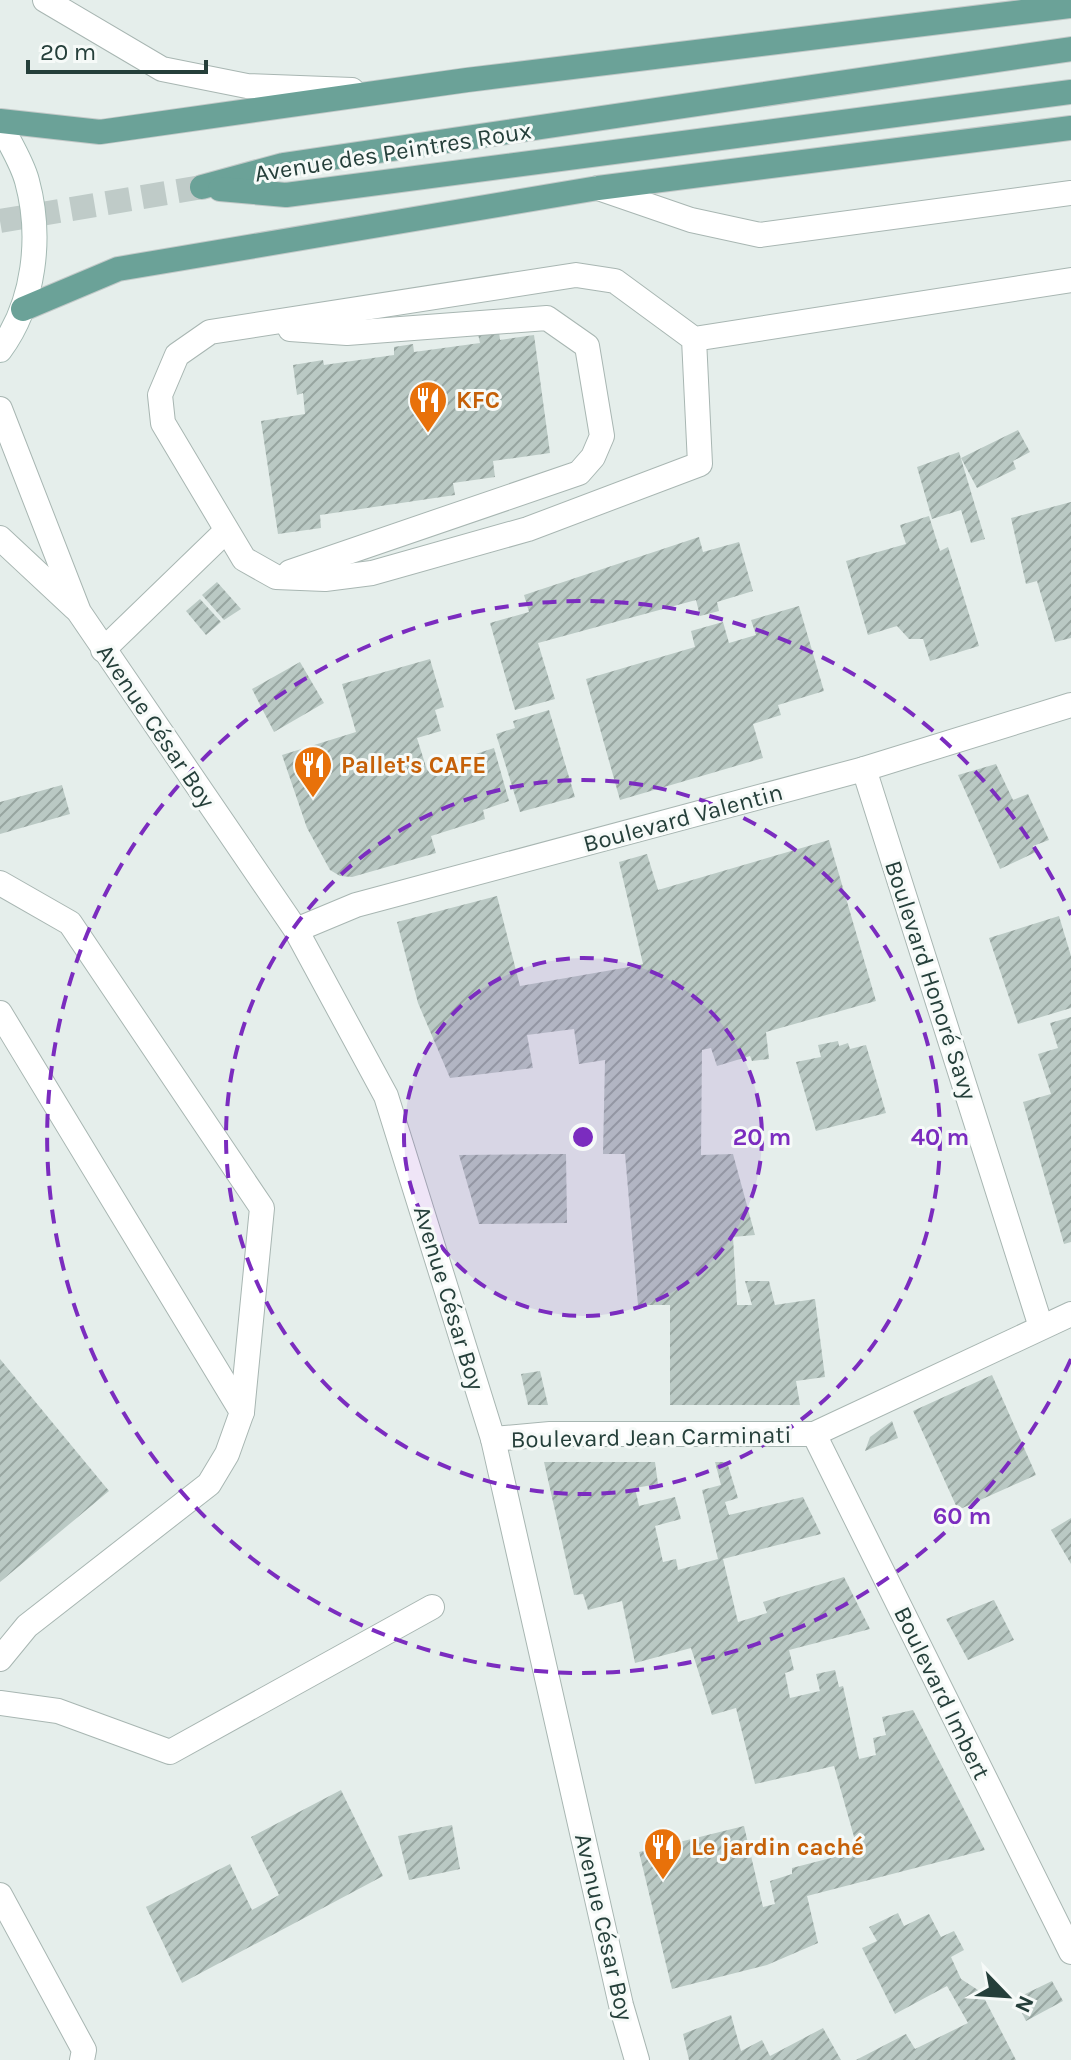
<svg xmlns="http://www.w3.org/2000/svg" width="1071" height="2060" viewBox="0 0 1071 2060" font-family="Karla,sans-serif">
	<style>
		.building { fill: url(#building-hatch) }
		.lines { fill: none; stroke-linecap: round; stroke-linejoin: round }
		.primary-tunnel { stroke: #bfcbc8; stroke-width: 24; stroke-dasharray: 24 12; stroke-linecap: butt }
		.service-casing { stroke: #a8b6b2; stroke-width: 26 }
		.minor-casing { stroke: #a8b6b2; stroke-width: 26 }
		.tertiary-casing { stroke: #a8b6b2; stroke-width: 26 }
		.secondary-casing { stroke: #a4b9b3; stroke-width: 26 }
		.primary-casing { stroke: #c2c9c8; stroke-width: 26 }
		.service { stroke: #fff; stroke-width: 24 }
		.minor { stroke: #fff; stroke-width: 24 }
		.tertiary { stroke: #fff; stroke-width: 24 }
		.secondary { stroke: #fff; stroke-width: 24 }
		.primary { stroke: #6ba298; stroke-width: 24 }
		.ring { fill: none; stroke: #7b2cbf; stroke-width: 4; stroke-dasharray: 14 10 }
		.labels { text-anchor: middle; stroke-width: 6; stroke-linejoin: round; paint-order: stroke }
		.street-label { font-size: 24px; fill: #253f3a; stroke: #f6faf8 }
		.food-label { font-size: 24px; font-weight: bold; fill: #c56008; stroke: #f6faf8; text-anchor: start }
		.centre { fill: #7b2cbf; stroke: #f6faf8; stroke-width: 4 }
		.ring-label { font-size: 24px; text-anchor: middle; font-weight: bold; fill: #7b2cbf; stroke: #f6faf8; stroke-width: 6; stroke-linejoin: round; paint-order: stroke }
	</style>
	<defs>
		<pattern id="building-hatch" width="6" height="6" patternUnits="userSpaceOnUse" patternTransform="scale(2)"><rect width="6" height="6" fill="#bac9c4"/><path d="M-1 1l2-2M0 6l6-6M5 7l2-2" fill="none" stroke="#97a5a0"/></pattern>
	</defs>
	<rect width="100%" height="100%" fill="#e5eeeb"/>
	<!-- building -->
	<g class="building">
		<polygon points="499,332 500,340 534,335 550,453 493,461 495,477 453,483 455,495 320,515 321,528 278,534 261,421 305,414 303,393 297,395 293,365 323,360 324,365 394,355 394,347 413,344 414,352 480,343 478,334"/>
		<polygon points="1018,430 1030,452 1013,461 1016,469 977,488 961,458"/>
		<polygon points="959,452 985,539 971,543 961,510 932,519 917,467"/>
		<polygon points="1071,502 1071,638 1055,642 1037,581 1026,584 1011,518"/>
		<polygon points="929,516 940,551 948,547 979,646 930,661 923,639 909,639 897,626 868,635 846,561 906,544 900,525"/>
		<polygon points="699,537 703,552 739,542 753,591 717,602 719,611 700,616 696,600 538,643 555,699 515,710 490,623 529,612 524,595"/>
		<polygon points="217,582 241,609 224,620 202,595"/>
		<polygon points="200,599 221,622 206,635 186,611"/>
		<polygon points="799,606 824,691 778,705 781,715 753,724 763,758 620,800 586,679 695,647 691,631 723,622 729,643 756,635 751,620"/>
		<polygon points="430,659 444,707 435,710 441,731 417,738 427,770 494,748 509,801 483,810 485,819 431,836 436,853 352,877 340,876 330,870 307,828 282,755 356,732 342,684"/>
		<polygon points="300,662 324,703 274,732 252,689"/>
		<polygon points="549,710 575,797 520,812 496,734 515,728 513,721"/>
		<polygon points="996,764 1013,800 1028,794 1049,840 1033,846 1036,852 1000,869 958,775"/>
		<polygon points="62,785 70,814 0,834 0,802"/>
		<polygon points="829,840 876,1001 766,1032 769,1059 752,1061 750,1056 717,1066 711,1048 702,1050 701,1155 733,1154 755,1235 733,1237 737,1305 752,1305 745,1281 769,1281 775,1305 815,1299 825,1377 796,1381 800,1405 670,1405 670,1305 638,1305 625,1154 603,1154 605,1060 579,1064 574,1029 527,1035 533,1068 450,1078 418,1003 397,922 497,896 520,986 635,966 643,964 619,862 647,854 658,890"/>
		<polygon points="1059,916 1071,956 1071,1008 1018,1024 989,938"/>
		<polygon points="1071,1017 1071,1242 1064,1244 1023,1102 1051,1094 1038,1054 1058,1048 1050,1023"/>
		<polygon points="838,1041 839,1046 848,1043 850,1049 866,1045 886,1113 816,1131 796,1062 821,1057 818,1045"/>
		<polygon points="566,1154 567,1223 479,1224 459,1155"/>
		<polygon points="0,1359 109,1491 0,1582"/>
		<polygon points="540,1371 548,1405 528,1405 521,1374"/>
		<polygon points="992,1375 1036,1475 958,1510 913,1411"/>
		<polygon points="892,1421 898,1438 865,1451 870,1437"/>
		<polygon points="544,1462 655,1462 658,1484 635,1488 639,1506 675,1497 681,1519 655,1526 663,1562 676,1559 678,1570 718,1559 702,1490 721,1485 715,1462 727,1462 738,1498 725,1502 729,1515 803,1497 821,1534 723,1559 738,1622 767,1613 763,1602 844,1577 870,1629 789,1650 794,1670 785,1673 790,1698 820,1691 816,1674 835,1670 839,1687 843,1686 859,1759 876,1755 873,1738 886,1735 882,1717 913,1710 985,1850 807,1896 818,1943 767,1965 672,1989 639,1852 744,1826 763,1907 775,1904 770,1881 792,1874 792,1868 858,1851 834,1766 755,1784 736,1708 712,1715 691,1648 635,1663 622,1601 588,1610 583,1594 574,1595"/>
		<polygon points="1071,1518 1071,1564 1051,1530"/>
		<polygon points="994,1600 1014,1640 968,1660 946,1619"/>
		<polygon points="341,1790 383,1876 182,1983 146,1907 230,1864 252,1910 279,1895 251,1837"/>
		<polygon points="452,1825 460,1869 409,1880 398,1836"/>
		<polygon points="898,1913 904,1926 929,1914 941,1937 954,1931 964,1950 951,1957 961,1979 981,1992 1016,2060 856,2060 906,2034 915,2049 968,2023 947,1986 895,2014 862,1948 877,1941 869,1927"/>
		<polygon points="1052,1981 1063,2001 1026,2021 1015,1999"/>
		<polygon points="731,2015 741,2051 762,2040 770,2056 823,2028 841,2060 689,2060 683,2034"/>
	</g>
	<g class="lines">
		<!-- primary-tunnel -->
		<polyline class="primary-tunnel" points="0,221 202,187"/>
		<!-- service casing -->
		<g class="service-casing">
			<g id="service">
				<polyline points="598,188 691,220 760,235 1071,193"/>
				<polyline points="290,329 347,333 547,318 587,346 602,436 593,457 579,473 290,572"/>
				<polyline points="694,339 700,464 528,529 372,573 325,579 276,577 244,559 163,423 160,395 177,355 210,332 576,275 615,281 694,339 1071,280"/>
				<polyline points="103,650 226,531"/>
				<polyline points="0,883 70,923 262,1208 242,1412"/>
				<polyline points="0,1013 242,1412 227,1454 209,1484 27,1626 0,1659"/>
				<polyline points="0,1703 58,1711 170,1752 432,1607"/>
				<polyline points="0,1895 84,2050 82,2060"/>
			</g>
		</g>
		<!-- minor casing -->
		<g class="minor-casing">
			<g id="minor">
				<polyline points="45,0 162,69 247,86 352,90"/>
				<polyline points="864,769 1041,1327"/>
				<polyline points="296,930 356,905 864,769 1071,705"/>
				<polyline points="814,1434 1071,1952"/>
				<polyline points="493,1439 550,1434 814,1434 1071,1314"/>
			</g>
		</g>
		<!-- tertiary casing -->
		<g class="tertiary-casing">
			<g id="tertiary">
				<polyline points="0,409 79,612 296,930 386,1096 493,1439 621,2005 637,2060"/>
				<polyline points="0,538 75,608"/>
			</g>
		</g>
		<!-- secondary casing -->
		<g class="secondary-casing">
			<path id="secondary" d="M0 124C9 142 22 162 27 181 42 236 35 303 0 350"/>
		</g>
		<!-- primary casing -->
		<g class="primary-casing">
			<g id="primary">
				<polyline points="0,121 100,132 467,80 1071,6"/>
				<polyline points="202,187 283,165 1071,49"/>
				<polyline points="220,189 286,195 1071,92"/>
				<polyline points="23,309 118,269 598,188 1071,128"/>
			</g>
		</g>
		<!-- service -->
		<use href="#service" class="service"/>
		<!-- minor -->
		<use href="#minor" class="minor"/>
		<!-- tertiary -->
		<use href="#tertiary" class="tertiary"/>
		<!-- secondary -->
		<use href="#secondary" class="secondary"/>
		<!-- primary -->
		<use href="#primary" class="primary"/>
	</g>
	<!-- distance rings -->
	<circle cx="583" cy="1137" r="179" fill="#7b2cbf" fill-opacity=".12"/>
	<g class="ring">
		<circle cx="583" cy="1137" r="179"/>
		<circle cx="583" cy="1137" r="357"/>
		<path d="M1071 1359A536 536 0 1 1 1071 915"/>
	</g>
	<!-- icons -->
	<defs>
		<g id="restaurant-pin" transform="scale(2)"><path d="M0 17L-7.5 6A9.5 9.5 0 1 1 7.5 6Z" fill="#e8710a" stroke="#f6faf8"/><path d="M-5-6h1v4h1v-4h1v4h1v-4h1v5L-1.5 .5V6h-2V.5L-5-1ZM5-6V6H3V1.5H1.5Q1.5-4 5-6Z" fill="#fff"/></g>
	</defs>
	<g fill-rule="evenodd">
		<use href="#restaurant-pin" x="428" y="400"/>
		<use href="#restaurant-pin" x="313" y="765"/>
		<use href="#restaurant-pin" x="663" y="1847"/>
	</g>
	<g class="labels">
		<!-- street labels -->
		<g class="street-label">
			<text transform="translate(393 152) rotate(-9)" y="8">Avenue des Peintres Roux</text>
			<text transform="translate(156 726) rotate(56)" y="8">Avenue César Boy</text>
			<text transform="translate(683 818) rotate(-15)" y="8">Boulevard Valentin</text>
			<text transform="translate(931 980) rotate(72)" y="8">Boulevard Honoré Savy</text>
			<text transform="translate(449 1298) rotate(73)" y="8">Avenue César Boy</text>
			<text transform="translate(651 1437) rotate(-1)" y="8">Boulevard Jean Carminati</text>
			<text transform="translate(942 1693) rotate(64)" y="8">Boulevard Imbert</text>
			<text transform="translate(604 1927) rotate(77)" y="8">Avenue César Boy</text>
		</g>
		<!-- food labels -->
		<g class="food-label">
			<text x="456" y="408">KFC</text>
			<text x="341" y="773">Pallet's CAFE</text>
			<text x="691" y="1855">Le jardin caché</text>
		</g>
	</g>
	<circle cx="583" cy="1137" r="12" class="centre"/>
	<g class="ring-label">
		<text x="762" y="1145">20 m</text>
		<text x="940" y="1145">40 m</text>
		<text x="962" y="1524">60 m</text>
	</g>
	<!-- north arrow -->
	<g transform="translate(1007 1996) rotate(115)" stroke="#f6faf8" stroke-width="6" paint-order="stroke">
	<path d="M0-6L14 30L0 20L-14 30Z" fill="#253f3a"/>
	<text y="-12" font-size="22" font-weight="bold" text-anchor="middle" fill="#253f3a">N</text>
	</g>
	<!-- scale -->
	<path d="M28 60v12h178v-12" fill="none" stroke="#253f3a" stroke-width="4"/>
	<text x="40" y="60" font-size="24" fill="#253f3a" stroke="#f6faf8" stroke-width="6" paint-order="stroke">20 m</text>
</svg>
